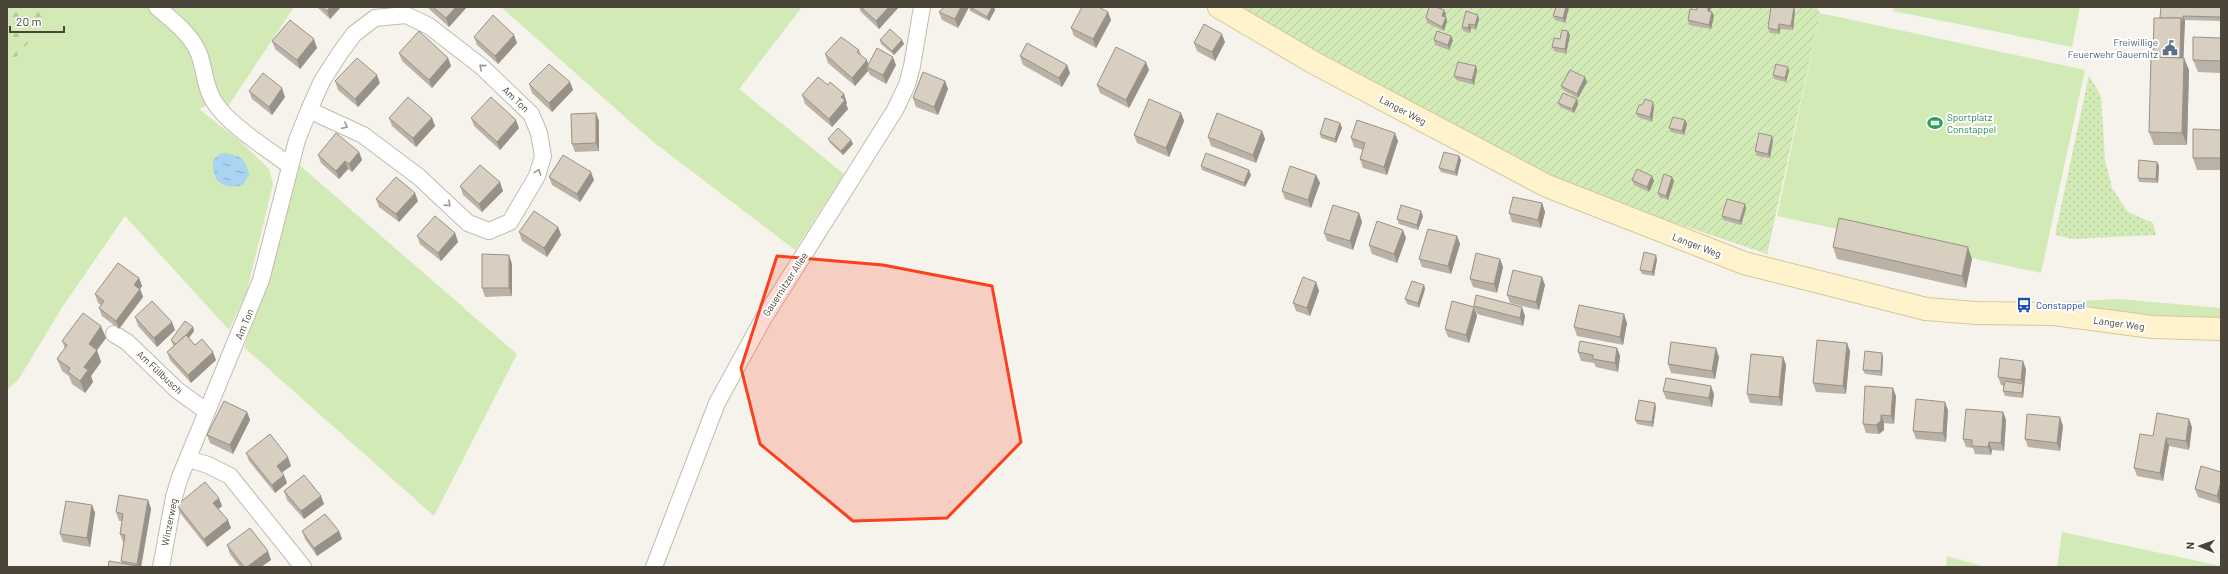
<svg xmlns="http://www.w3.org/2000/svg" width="2228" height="574" viewBox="0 0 2228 574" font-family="Barlow,sans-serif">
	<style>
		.grass { fill: #d2eab5 }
		.forest { fill: url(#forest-firs) }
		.park { fill: url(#park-dots) }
		.garden { fill: url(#garden-furrows) }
		.water { fill: url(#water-ripples) }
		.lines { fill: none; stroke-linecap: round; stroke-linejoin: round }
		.street-casing { stroke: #c2bbae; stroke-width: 18 }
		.secondary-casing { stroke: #d6c79b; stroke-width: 24 }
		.street { stroke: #fff; stroke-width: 16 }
		.secondary { stroke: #fff3cd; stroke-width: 22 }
		.wall { fill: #bab2a6 }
		.shaded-wall { fill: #979187 }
		.building { fill: #d8cfc1; stroke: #979187 }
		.oneway { stroke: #9c9892 }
		.marked { fill: #fc3f1d; fill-opacity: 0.2; stroke: #fc3f1d; stroke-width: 3; stroke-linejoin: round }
		.labels { text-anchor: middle; stroke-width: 4; stroke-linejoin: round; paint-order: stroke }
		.service-label { font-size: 10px; fill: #4e5e75; stroke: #fff; text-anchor: end }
		.street-label { font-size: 10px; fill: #4b4439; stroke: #fff }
		.leisure-label { font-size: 10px; fill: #27864d; stroke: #fff; text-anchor: start }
		.transit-label { font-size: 10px; fill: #164399; stroke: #fff; text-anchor: start }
	</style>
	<defs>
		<pattern id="forest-firs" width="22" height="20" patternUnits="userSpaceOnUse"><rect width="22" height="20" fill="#d2eab5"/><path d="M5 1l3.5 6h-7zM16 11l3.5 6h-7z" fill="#b6ca9c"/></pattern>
		<pattern id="park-dots" width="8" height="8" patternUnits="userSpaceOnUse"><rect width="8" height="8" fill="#d2eab5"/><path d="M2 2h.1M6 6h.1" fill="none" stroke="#b6ca9c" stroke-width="1.8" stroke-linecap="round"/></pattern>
		<pattern id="garden-furrows" width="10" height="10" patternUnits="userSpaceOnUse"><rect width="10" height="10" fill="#d2eab5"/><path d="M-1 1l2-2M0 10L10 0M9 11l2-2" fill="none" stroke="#b6ca9c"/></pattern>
		<pattern id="water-ripples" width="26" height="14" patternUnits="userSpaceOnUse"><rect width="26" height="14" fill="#a9d4f2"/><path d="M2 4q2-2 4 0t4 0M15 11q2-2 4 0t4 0" fill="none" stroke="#8caec5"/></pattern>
	</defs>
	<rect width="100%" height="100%" fill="#f6f3ec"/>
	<!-- grass -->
	<g class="grass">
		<polygon points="59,7 147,7 173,30 188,46 207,105 199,109 241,142 269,169 273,184 247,291 229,330 125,216 63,306 18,380 7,390 7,68"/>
		<polygon points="169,7 294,7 227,108 215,86 207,53 191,27"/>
		<polygon points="501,7 802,7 739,89 844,174 795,250 652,141"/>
		<polygon points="1894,7 2080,7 2072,47 1893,11"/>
		<polygon points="1820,13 2085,70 2041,273 1777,216"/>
		<polygon points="296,162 517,354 434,516 244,347 272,269"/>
		<polygon points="2118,299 2221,308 2221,322 2200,323 2038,303"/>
		<polygon points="2062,532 2221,566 2221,567 2057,567"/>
		<polygon points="1947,556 1985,567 1946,567"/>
	</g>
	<!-- forest -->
	<polygon class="forest" points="7,7 59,7 7,68"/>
	<!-- park -->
	<polygon class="park" points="2089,75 2101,96 2105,160 2112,188 2128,212 2153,223 2156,235 2073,239 2055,235"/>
	<!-- garden -->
	<polygon class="garden" points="1230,7 1817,7 1820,13 1767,254 1557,183"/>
	<!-- water -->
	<path class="water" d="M221 153C238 154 246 158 249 175L243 185C222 190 212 182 213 160Z"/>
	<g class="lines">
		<!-- street casing -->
		<g class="street-casing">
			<g id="street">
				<path d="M157 7C173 21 191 34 199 54 205 70 205 89 215 103 229 125 268 149 290 166"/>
				<polyline points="114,334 127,342 177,390 206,411"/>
				<polyline points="189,459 208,465 230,476 303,567"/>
				<polyline points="161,567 174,497 180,477 261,280 297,140 309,110 322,81 340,53 354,34 375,18 406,15 429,26 482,67 531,114 539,133 543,156 537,176 510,222 489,231 468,223 419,177 363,135 309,110"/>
				<polyline points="654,567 717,403 762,321 895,110 907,85 912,66 922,7"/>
			</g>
		</g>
		<!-- secondary casing -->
		<g class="secondary-casing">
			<polyline id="secondary" points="1219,7 1316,64 1547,186 1744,263 1926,309 1976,313 2054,314 2152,327 2221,329"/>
		</g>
		<!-- street -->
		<use href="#street" class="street"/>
		<!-- secondary -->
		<use href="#secondary" class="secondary"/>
	</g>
	<!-- wall -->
	<g class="wall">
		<polygon points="317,7 341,7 330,19"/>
		<polygon points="428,7 467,7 449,27 429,9"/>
		<polygon points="859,7 899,7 879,29 861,12"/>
		<polygon points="969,7 958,28 942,20 939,12"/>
		<polygon points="969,7 994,7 995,10 989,21 970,11"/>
		<polygon points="1556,7 1569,7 1565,23 1555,20 1553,16"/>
		<polygon points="1711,7 1710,12 1712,12 1714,16 1711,29 1689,25 1688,20 1697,10"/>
		<polygon points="2221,7 2221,21 2185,20 2183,58 2189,70 2187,145 2154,145 2149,132 2153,57 2160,18"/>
		<polygon points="1795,11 1793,30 1780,29 1780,34 1770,33 1768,28"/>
		<polygon points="1108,12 1111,20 1096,48 1074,36 1071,28"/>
		<polygon points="1446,14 1445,17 1446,17 1447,21 1444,31 1427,23 1426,18"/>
		<polygon points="1478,15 1479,19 1476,30 1471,28 1470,33 1463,31 1462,27"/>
		<polygon points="1570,35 1566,54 1554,51 1552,47"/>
		<polygon points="474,37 517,43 498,64 477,45"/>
		<polygon points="2221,38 2221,73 2198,72 2193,60"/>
		<polygon points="880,40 902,40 904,44 894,55 881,44"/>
		<polygon points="1434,40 1453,40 1449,50 1435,45"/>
		<polygon points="272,41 317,48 300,69 275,49"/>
		<polygon points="1225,42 1215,61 1197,51 1194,43"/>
		<polygon points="859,50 861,55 868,64 896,65 886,84 870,75 868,71 855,86 828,63 825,54"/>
		<polygon points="399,53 448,58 451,66 432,88 402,61"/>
		<polygon points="1020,56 1067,65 1070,73 1062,87 1023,65"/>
		<polygon points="1476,66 1477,70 1474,85 1456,80 1454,76"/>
		<polygon points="1149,70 1129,108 1100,93 1097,85"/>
		<polygon points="1789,71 1786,82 1774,79 1773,75"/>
		<polygon points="1585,77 1587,82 1578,98 1563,90 1561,86"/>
		<polygon points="335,81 380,83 358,107 338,90"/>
		<polygon points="945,81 948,89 938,115 916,107 913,98"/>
		<polygon points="570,82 573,90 552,112 532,93 529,84"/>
		<polygon points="828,85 847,103 846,104 848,109 832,127 805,104 802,95"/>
		<polygon points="249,91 285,97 272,115 252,99"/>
		<polygon points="1577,99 1578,104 1574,113 1560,107 1558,103"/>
		<polygon points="1654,107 1652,122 1638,117 1636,113"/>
		<polygon points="1181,113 1184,121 1169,157 1137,143 1134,135"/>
		<polygon points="389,118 432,118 435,126 416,147 392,126"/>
		<polygon points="471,118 519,128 500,150 474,126"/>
		<polygon points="1685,120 1687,124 1684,135 1671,132 1669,128"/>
		<polygon points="599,121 599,151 575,152 572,144"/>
		<polygon points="1340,123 1342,128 1336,143 1321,138 1320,134"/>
		<polygon points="2221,130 2221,170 2197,170 2193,158"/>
		<polygon points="1262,131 1265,139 1256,163 1211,146 1208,137"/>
		<polygon points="1351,138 1398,141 1387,175 1363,168 1360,159 1363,150 1354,147"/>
		<polygon points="828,139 851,140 853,144 843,155 830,143"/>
		<polygon points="1773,140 1770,158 1757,156 1755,151"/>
		<polygon points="359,152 362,160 352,172 348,169 339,179 321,163 318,155"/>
		<polygon points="1459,156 1461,160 1457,176 1441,172 1439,168"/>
		<polygon points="2157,162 2159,166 2158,183 2139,182 2138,178"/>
		<polygon points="1201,166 1251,175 1245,187 1202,170"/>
		<polygon points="1316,175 1320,183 1311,208 1285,199 1282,191"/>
		<polygon points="1652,176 1654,181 1649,192 1634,185 1632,180"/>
		<polygon points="549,177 594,180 580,202 552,185"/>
		<polygon points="1672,177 1674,181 1668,200 1659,197 1658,193"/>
		<polygon points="460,186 503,191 482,212 463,195"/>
		<polygon points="376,199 418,201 399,222 379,207"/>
		<polygon points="1542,203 1545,212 1541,228 1512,222 1509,213"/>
		<polygon points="1745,204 1746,208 1741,225 1723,220 1722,216"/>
		<polygon points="1359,213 1362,222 1353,250 1327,241 1324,233"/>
		<polygon points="1423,216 1418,230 1399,224 1397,219"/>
		<polygon points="558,227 561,235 547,257 522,241 519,232"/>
		<polygon points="455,233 458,242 441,261 420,244 417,236"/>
		<polygon points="1457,236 1460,244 1451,274 1422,267 1419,259"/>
		<polygon points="1406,238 1397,263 1372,254 1369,245"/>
		<polygon points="1833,247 1972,259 1966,288 1837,259"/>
		<polygon points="1500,259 1503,267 1497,293 1473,287 1470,279"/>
		<polygon points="1657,259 1654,276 1642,274 1640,270"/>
		<polygon points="512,264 512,296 485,297 482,288"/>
		<polygon points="139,278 142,286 140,289 143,297 119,329 102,316 99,308 101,305 98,303 95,294"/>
		<polygon points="1316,282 1319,291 1310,316 1296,311 1293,303"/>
		<polygon points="1424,285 1425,289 1419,308 1407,304 1405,299"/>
		<polygon points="1545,285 1539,310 1510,303 1507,295"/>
		<polygon points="1474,306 1525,316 1523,326 1477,314"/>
		<polygon points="1474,307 1477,316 1469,343 1448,337 1445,329"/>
		<polygon points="135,317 175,330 157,347 138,326"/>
		<polygon points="1627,323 1623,345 1577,336 1574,327"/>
		<polygon points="193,327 194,331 189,338 195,345 216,360 191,383 170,360 167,352 174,346 173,345 171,340"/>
		<polygon points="106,338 97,350 101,362 91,376 93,382 85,393 72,384 69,376 62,371 57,359 65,348 62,341"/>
		<polygon points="1617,348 1620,356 1618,372 1596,367 1594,363 1581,361 1578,352"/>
		<polygon points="1850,351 1846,394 1816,392 1813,383"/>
		<polygon points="1719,357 1715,379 1671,373 1668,364"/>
		<polygon points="1783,357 1786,365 1782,406 1750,403 1747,394"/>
		<polygon points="1883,357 1882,376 1865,374 1863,370"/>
		<polygon points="2026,369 2023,398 2005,396 2003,391 2004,386 2001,385 1998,377"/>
		<polygon points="1663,391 1714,394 1712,407 1666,399"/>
		<polygon points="1896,396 1894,424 1884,423 1884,430 1879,434 1866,433 1863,424"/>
		<polygon points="1656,407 1653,427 1637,424 1635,420"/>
		<polygon points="1948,410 1946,442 1916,439 1913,431"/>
		<polygon points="247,412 250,420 233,454 210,443 207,435"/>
		<polygon points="2003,412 2006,420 2004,451 1992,450 1991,455 1975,454 1973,448 1966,447 1963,439"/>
		<polygon points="2063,426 2060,451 2028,447 2025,439"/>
		<polygon points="2192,427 2189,450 2169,446 2163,481 2137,476 2134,468 2153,436"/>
		<polygon points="246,453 291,466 282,472 287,483 275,493 249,461"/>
		<polygon points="2221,472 2220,504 2198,497 2195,489"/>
		<polygon points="284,491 324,504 304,519 287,500"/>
		<polygon points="148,500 151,509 141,567 108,567 121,563 121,561 124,542 123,542 120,534 122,521 119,521 116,512"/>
		<polygon points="92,505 95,513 90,547 63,542 60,534"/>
		<polygon points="177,505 222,506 218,509 231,528 207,547 180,513"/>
		<polygon points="302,531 339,531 342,539 317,556 305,539"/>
		<polygon points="227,545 271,560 261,567 240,567 230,554"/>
	</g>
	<!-- shaded-wall -->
	<g class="shaded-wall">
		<polygon points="330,7 341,7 330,19 327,11"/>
		<polygon points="456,7 467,7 449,27 446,18"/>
		<polygon points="889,7 899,7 879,29 876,21"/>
		<polygon points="961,7 969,7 958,28 955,19"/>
		<polygon points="992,7 994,7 995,10 989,21 987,17"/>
		<polygon points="1566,7 1569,7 1565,23 1563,18"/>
		<polygon points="1708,7 1711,7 1709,15 1708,11"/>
		<polygon points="1794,7 1795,11 1793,30 1791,26"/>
		<polygon points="1444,10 1446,14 1444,20 1442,16"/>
		<polygon points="1108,12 1111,20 1096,48 1093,39"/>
		<polygon points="1712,12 1714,16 1711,29 1709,25"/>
		<polygon points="1478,15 1479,19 1476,30 1475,25"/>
		<polygon points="2183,16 2185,20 2183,70 2180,61 2181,18"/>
		<polygon points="1446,17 1447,21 1444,31 1442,27"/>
		<polygon points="1469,24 1471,28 1470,33 1468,28"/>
		<polygon points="1779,24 1780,29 1780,34 1778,30"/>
		<polygon points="1568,31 1570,35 1566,54 1565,49"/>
		<polygon points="1222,34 1225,42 1215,61 1212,52"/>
		<polygon points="514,35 517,43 498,64 495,56"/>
		<polygon points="1451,36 1453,40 1449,50 1448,45"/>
		<polygon points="314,39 317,48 300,69 297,60"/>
		<polygon points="902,40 904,44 894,55 892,51"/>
		<polygon points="893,57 896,65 886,84 883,75"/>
		<polygon points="448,58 451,66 432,88 429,80"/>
		<polygon points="2184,58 2189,70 2187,145 2182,133"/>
		<polygon points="867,60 870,68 867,67 868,71 855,86 852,78"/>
		<polygon points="1146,62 1149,70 1129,108 1126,100"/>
		<polygon points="1067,65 1070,73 1062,87 1059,78"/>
		<polygon points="1476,66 1477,70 1474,85 1472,80"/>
		<polygon points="1788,67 1789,71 1786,82 1785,78"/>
		<polygon points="377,75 380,83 358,107 355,99"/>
		<polygon points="1585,77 1587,82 1578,98 1577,94"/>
		<polygon points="945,81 948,89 938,115 934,107"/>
		<polygon points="570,82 573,90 552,112 549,103"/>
		<polygon points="282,88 285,97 272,115 269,107"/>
		<polygon points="844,94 847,103 846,104 848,109 832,127 829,119 841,97"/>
		<polygon points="1577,99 1578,104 1574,113 1572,109"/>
		<polygon points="1653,102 1654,107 1652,122 1650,117"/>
		<polygon points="596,113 599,121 599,151 596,143"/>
		<polygon points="1181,113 1184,121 1169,157 1166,148"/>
		<polygon points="432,118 435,126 416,147 413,138"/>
		<polygon points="516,120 519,128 500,150 497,142"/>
		<polygon points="1685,120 1687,124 1684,135 1682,131"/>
		<polygon points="1340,123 1342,128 1336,143 1335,139"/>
		<polygon points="1262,131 1265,139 1256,163 1253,155"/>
		<polygon points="1395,133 1398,141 1387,175 1384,167"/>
		<polygon points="1772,136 1773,140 1770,158 1768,154"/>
		<polygon points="851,140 853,144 843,155 841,151"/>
		<polygon points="359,152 362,160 352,172 349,164"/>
		<polygon points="1459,156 1461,160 1457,176 1455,172"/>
		<polygon points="345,161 348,169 339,179 336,171"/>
		<polygon points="2157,162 2159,166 2158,183 2156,179"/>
		<polygon points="1249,170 1251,175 1245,187 1244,183"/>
		<polygon points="591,172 594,180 580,202 577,194"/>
		<polygon points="1316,175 1320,183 1311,208 1308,200"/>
		<polygon points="1652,176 1654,181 1649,192 1647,187"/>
		<polygon points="1672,177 1674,181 1668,200 1666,196"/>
		<polygon points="500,182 503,191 482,212 479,204"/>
		<polygon points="415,193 418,201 399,222 396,214"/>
		<polygon points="1542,203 1545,212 1541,228 1538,220"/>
		<polygon points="1745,204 1746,208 1741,225 1740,221"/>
		<polygon points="1421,211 1423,216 1418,230 1417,225"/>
		<polygon points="1359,213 1362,222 1353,250 1350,241"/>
		<polygon points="558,227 561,235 547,257 544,248"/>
		<polygon points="1403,230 1406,238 1397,263 1394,254"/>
		<polygon points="455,233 458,242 441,261 438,253"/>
		<polygon points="1457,236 1460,244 1451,274 1448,266"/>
		<polygon points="1968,247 1972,259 1966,288 1962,276"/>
		<polygon points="509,255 512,264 512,296 509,288"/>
		<polygon points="1656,255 1657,259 1654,276 1652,272"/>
		<polygon points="1500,259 1503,267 1497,293 1494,284"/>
		<polygon points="1542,277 1545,285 1539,310 1536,302"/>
		<polygon points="139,278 142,286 140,289 143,297 119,329 116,321 134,285"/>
		<polygon points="1316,282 1319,291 1310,316 1307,308"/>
		<polygon points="1424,285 1425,289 1419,308 1418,303"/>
		<polygon points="1474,307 1477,316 1469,343 1466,335"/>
		<polygon points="1522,307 1525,316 1523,326 1520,318"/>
		<polygon points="1624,314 1627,323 1623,345 1620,337"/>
		<polygon points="172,322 175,330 157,347 154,338"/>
		<polygon points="101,326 106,338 97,350 101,362 91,376 93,382 85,393 80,381 84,367 89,344"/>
		<polygon points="193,327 194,331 180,350 178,346"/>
		<polygon points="1847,343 1850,351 1846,394 1843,386"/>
		<polygon points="1617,348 1620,356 1618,372 1615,363"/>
		<polygon points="1716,348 1719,357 1715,379 1712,371"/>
		<polygon points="213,352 216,360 191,383 188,375"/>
		<polygon points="1882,353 1883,357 1882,376 1881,371"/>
		<polygon points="1783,357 1786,365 1782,406 1779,397"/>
		<polygon points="2023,361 2026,369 2023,398 2022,393 2023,384 2021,380"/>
		<polygon points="1711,386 1714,394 1712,407 1709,398"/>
		<polygon points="1893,388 1896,396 1894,424 1891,416"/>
		<polygon points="1945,402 1948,410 1946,442 1943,433"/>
		<polygon points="1655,403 1656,407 1653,427 1652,422"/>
		<polygon points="247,412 250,420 233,454 230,445"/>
		<polygon points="2003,412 2006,420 2004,451 2001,443"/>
		<polygon points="1881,415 1884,423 1884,430 1879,434 1876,425"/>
		<polygon points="2060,417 2063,426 2060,451 2057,443"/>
		<polygon points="2189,419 2192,427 2189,450 2186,441"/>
		<polygon points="2166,438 2169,446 2163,481 2160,473"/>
		<polygon points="1989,442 1992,450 1991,455 1988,447"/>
		<polygon points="288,457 291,466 280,474 277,466"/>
		<polygon points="284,475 287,483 275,493 272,485"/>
		<polygon points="2221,482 2221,501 2220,504 2217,496"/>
		<polygon points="321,496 324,504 304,519 301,511"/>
		<polygon points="219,498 222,506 216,511 213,503"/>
		<polygon points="148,500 151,509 141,567 138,567 137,564"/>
		<polygon points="92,505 95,513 90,547 87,538"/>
		<polygon points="228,520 231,528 207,547 204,539"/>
		<polygon points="339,531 342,539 317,556 314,548"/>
		<polygon points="268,551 271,560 261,567 247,567"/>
	</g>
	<!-- building -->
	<g class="building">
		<polygon points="323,7 330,7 327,11"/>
		<polygon points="433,7 456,7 446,18"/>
		<polygon points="861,7 889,7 876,21"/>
		<polygon points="944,7 961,7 955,19 939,12"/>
		<polygon points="970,7 992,7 987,17"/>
		<polygon points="1082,7 1099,7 1108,12 1093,39 1071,28"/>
		<polygon points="1429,7 1436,7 1444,10 1442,16 1446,17 1442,27 1426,18"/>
		<polygon points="1556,7 1566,7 1563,18 1553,16"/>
		<polygon points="1697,7 1708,7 1708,11 1712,12 1709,25 1688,20 1690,9 1697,10"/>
		<polygon points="1771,7 1794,7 1791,26 1779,24 1778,30 1768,28"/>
		<polygon points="2161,7 2221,7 2221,17 2183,16 2183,22 2181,18 2160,18"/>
		<polygon points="1466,11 1478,15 1475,25 1469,24 1468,28 1462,27"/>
		<polygon points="493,15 514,35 495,56 474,37"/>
		<polygon points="2154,18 2181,18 2180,58 2153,57"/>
		<polygon points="290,20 314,39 297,60 272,41"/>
		<polygon points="1204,24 1222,34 1212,52 1194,43"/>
		<polygon points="890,29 902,40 892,51 880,40"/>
		<polygon points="1562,30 1568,31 1565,49 1552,47 1554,38 1560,39"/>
		<polygon points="419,31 448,58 429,80 399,53"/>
		<polygon points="1437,31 1451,36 1448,45 1434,40"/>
		<polygon points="841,37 859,50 857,52 867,60 852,78 825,54"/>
		<polygon points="2193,37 2221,38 2221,61 2193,60"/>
		<polygon points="1027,43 1067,65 1059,78 1020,56"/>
		<polygon points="1116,47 1146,62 1126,100 1097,85"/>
		<polygon points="877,48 893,57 883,75 867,67"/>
		<polygon points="2151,57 2184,58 2182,133 2149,132"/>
		<polygon points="357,58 377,75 355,99 335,81"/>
		<polygon points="1458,62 1476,66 1472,80 1454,76"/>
		<polygon points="549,64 570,82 549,103 529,84"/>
		<polygon points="1776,64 1788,67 1785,78 1773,75"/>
		<polygon points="1570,70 1585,77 1577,94 1561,86"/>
		<polygon points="923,72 945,81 934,107 913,98"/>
		<polygon points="263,73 282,88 269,107 249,91"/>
		<polygon points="818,77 828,85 830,82 844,94 841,97 845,100 829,119 802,95"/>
		<polygon points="1563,93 1577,99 1572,109 1558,103"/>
		<polygon points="408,97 432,118 413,138 389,118"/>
		<polygon points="491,97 516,120 497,142 471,118"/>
		<polygon points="1149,99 1181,113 1166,148 1134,135"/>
		<polygon points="1645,99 1653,102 1650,117 1636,113 1639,105 1642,105"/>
		<polygon points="596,113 596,143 572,144 571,114"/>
		<polygon points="1217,113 1262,131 1253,155 1208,137"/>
		<polygon points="1673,117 1685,120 1682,131 1669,128"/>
		<polygon points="1325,118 1340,123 1335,139 1320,134"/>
		<polygon points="1357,120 1395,133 1384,167 1360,159 1365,143 1351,138"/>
		<polygon points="838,128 851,140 841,151 828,139"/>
		<polygon points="2193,129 2221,130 2221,158 2193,158"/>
		<polygon points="336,133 359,152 349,164 345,161 336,171 318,155"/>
		<polygon points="1759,133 1772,136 1768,154 1755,151"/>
		<polygon points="1444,152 1459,156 1455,172 1439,168"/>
		<polygon points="1206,153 1249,170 1244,183 1201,166"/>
		<polygon points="563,155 591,172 577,194 549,177"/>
		<polygon points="2139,160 2157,162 2156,179 2138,178"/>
		<polygon points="480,165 500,182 479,204 460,186"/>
		<polygon points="1290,166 1316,175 1308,200 1282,191"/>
		<polygon points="1637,169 1652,176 1647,187 1632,180"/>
		<polygon points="1664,174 1672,177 1666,196 1658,193"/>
		<polygon points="396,177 415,193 396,214 376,199"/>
		<polygon points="1513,197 1542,203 1538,220 1509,213"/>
		<polygon points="1727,199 1745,204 1740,221 1722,216"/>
		<polygon points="1333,205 1359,213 1350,241 1324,233"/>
		<polygon points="1401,205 1421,211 1417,225 1397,219"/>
		<polygon points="534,211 558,227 544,248 519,232"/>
		<polygon points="435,216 455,233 438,253 417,236"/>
		<polygon points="1839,218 1968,247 1962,276 1833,247"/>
		<polygon points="1377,221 1403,230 1394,254 1369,245"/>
		<polygon points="1428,229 1457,236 1448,266 1419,259"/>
		<polygon points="1644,252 1656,255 1652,272 1640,270"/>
		<polygon points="1476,253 1500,259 1494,284 1470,279"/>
		<polygon points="482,254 509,255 509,288 482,288"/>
		<polygon points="118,263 139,278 134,285 140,289 116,321 99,308 104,301 95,294"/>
		<polygon points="1513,270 1542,277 1536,302 1507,295"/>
		<polygon points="1303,277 1316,282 1307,308 1293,303"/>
		<polygon points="1412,281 1424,285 1418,303 1405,299"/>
		<polygon points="1476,295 1522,307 1520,318 1474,306"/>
		<polygon points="152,301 172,322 154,338 135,317"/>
		<polygon points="1452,301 1474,307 1466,335 1445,329"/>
		<polygon points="1579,305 1624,314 1620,337 1574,327"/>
		<polygon points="83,313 101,326 89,344 97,350 84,367 88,370 80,381 68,372 70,368 57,359 67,345 62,341"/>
		<polygon points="185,321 193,327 186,335 176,344 171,340"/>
		<polygon points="186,335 195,345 202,339 213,352 188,375 167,352"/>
		<polygon points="1817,340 1847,343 1843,386 1813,383"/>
		<polygon points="1580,341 1617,348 1615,363 1593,359 1593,355 1578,352"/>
		<polygon points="1671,342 1716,348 1712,371 1668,364"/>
		<polygon points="1865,351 1882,353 1881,371 1863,370"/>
		<polygon points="1751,354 1783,357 1779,397 1747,394"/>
		<polygon points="2000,358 2023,361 2021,380 1998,377"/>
		<polygon points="1666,378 1711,386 1709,398 1663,391"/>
		<polygon points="2005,381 2023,384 2022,393 2003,391"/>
		<polygon points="1865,386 1893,388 1891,416 1881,415 1881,421 1876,425 1863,424"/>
		<polygon points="1916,399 1945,402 1943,433 1913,431"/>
		<polygon points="1639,400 1655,403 1652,422 1635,420"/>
		<polygon points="224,401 247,412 230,445 207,435"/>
		<polygon points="1966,409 2003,412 2001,443 1989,442 1988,447 1972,446 1972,440 1963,439"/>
		<polygon points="2157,413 2189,419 2186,441 2166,438 2160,473 2134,468 2140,434 2153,436"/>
		<polygon points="2027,414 2060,417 2057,443 2025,439"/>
		<polygon points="270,434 288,457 277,466 284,475 272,485 246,453"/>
		<polygon points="2201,466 2221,472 2221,482 2217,496 2195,489"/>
		<polygon points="304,475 321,496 301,511 284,491"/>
		<polygon points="205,482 219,498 213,503 228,520 204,539 177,505"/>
		<polygon points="119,495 148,500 137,564 121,561 125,535 120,534 123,514 116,512"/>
		<polygon points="66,501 92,505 87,538 60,534"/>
		<polygon points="325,514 339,531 314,548 302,531"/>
		<polygon points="250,528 268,551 247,567 244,567 227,545"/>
		<polygon points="109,561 137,566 137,567 108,567"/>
	</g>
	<!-- one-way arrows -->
	<defs><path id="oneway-chevron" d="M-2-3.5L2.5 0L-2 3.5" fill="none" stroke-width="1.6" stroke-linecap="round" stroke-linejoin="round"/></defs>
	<g class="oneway">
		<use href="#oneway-chevron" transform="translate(482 67) rotate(-140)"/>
		<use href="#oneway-chevron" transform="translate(345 126) rotate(27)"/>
		<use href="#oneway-chevron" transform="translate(538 172) rotate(-70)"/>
		<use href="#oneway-chevron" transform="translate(448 204) rotate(44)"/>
	</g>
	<!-- marked area -->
	<path class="marked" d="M777 256 883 265 992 286 1021 442 947 518 853 521 760 444 741 368Z"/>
	<!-- icons -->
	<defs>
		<g id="civic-bare" transform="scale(1.2)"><path d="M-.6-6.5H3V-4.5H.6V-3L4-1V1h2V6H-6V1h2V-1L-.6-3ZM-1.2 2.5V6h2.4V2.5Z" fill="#5c6f8a" stroke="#fff" stroke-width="2.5" paint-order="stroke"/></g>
		<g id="stadium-bare" transform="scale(1.2)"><path d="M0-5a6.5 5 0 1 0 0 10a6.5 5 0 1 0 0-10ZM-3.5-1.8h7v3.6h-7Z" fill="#2e9e5b" stroke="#fff" stroke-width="2.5" paint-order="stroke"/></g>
		<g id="bus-bare" transform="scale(1.2)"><path d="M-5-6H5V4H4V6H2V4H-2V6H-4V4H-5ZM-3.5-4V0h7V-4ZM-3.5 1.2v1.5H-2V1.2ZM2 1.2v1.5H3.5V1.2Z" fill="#1a4fb4" stroke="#fff" stroke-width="2.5" paint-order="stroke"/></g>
	</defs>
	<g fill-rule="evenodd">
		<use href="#civic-bare" x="2170" y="48"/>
		<use href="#stadium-bare" x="1935" y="123"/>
		<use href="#bus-bare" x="2024" y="305"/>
	</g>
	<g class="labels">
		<!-- service labels -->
		<g class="service-label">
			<text x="2158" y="46">Freiwillige<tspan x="2158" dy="12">Feuerwehr Gauernitz</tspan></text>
		</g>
		<!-- street labels -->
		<g class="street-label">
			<text transform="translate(516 99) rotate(44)" y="4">Am Ton</text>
			<text transform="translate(1403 110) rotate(28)" y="4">Langer Weg</text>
			<text transform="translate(1697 245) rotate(21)" y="4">Langer Weg</text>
			<text transform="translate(785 284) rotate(-57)" y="4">Gauernitzer Allee</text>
			<text transform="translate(2119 323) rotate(8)" y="4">Langer Weg</text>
			<text transform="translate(244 324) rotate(-67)" y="4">Am Ton</text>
			<text transform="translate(160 372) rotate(43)" y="4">Am Füllbusch</text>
			<text transform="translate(169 522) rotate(-79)" y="4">Winzerweg</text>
		</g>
		<!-- leisure labels -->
		<g class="leisure-label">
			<text x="1947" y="121">Sportplatz<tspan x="1947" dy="12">Constappel</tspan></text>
		</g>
		<!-- transit labels -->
		<g class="transit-label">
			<text x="2036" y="309">Constappel</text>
		</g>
	</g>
	<!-- border -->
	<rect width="2228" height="574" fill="none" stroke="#4b4439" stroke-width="16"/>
	<!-- north arrow -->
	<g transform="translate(2200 546) rotate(272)" stroke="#ffffff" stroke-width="3" paint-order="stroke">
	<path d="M0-3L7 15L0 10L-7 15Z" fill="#4b4439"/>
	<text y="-6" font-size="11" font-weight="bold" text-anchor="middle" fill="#4b4439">N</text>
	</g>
	<!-- scale -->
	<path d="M10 26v6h54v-6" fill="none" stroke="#4b4439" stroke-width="2"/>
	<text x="16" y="26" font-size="12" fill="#4b4439" stroke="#ffffff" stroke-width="3" paint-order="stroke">20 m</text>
</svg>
